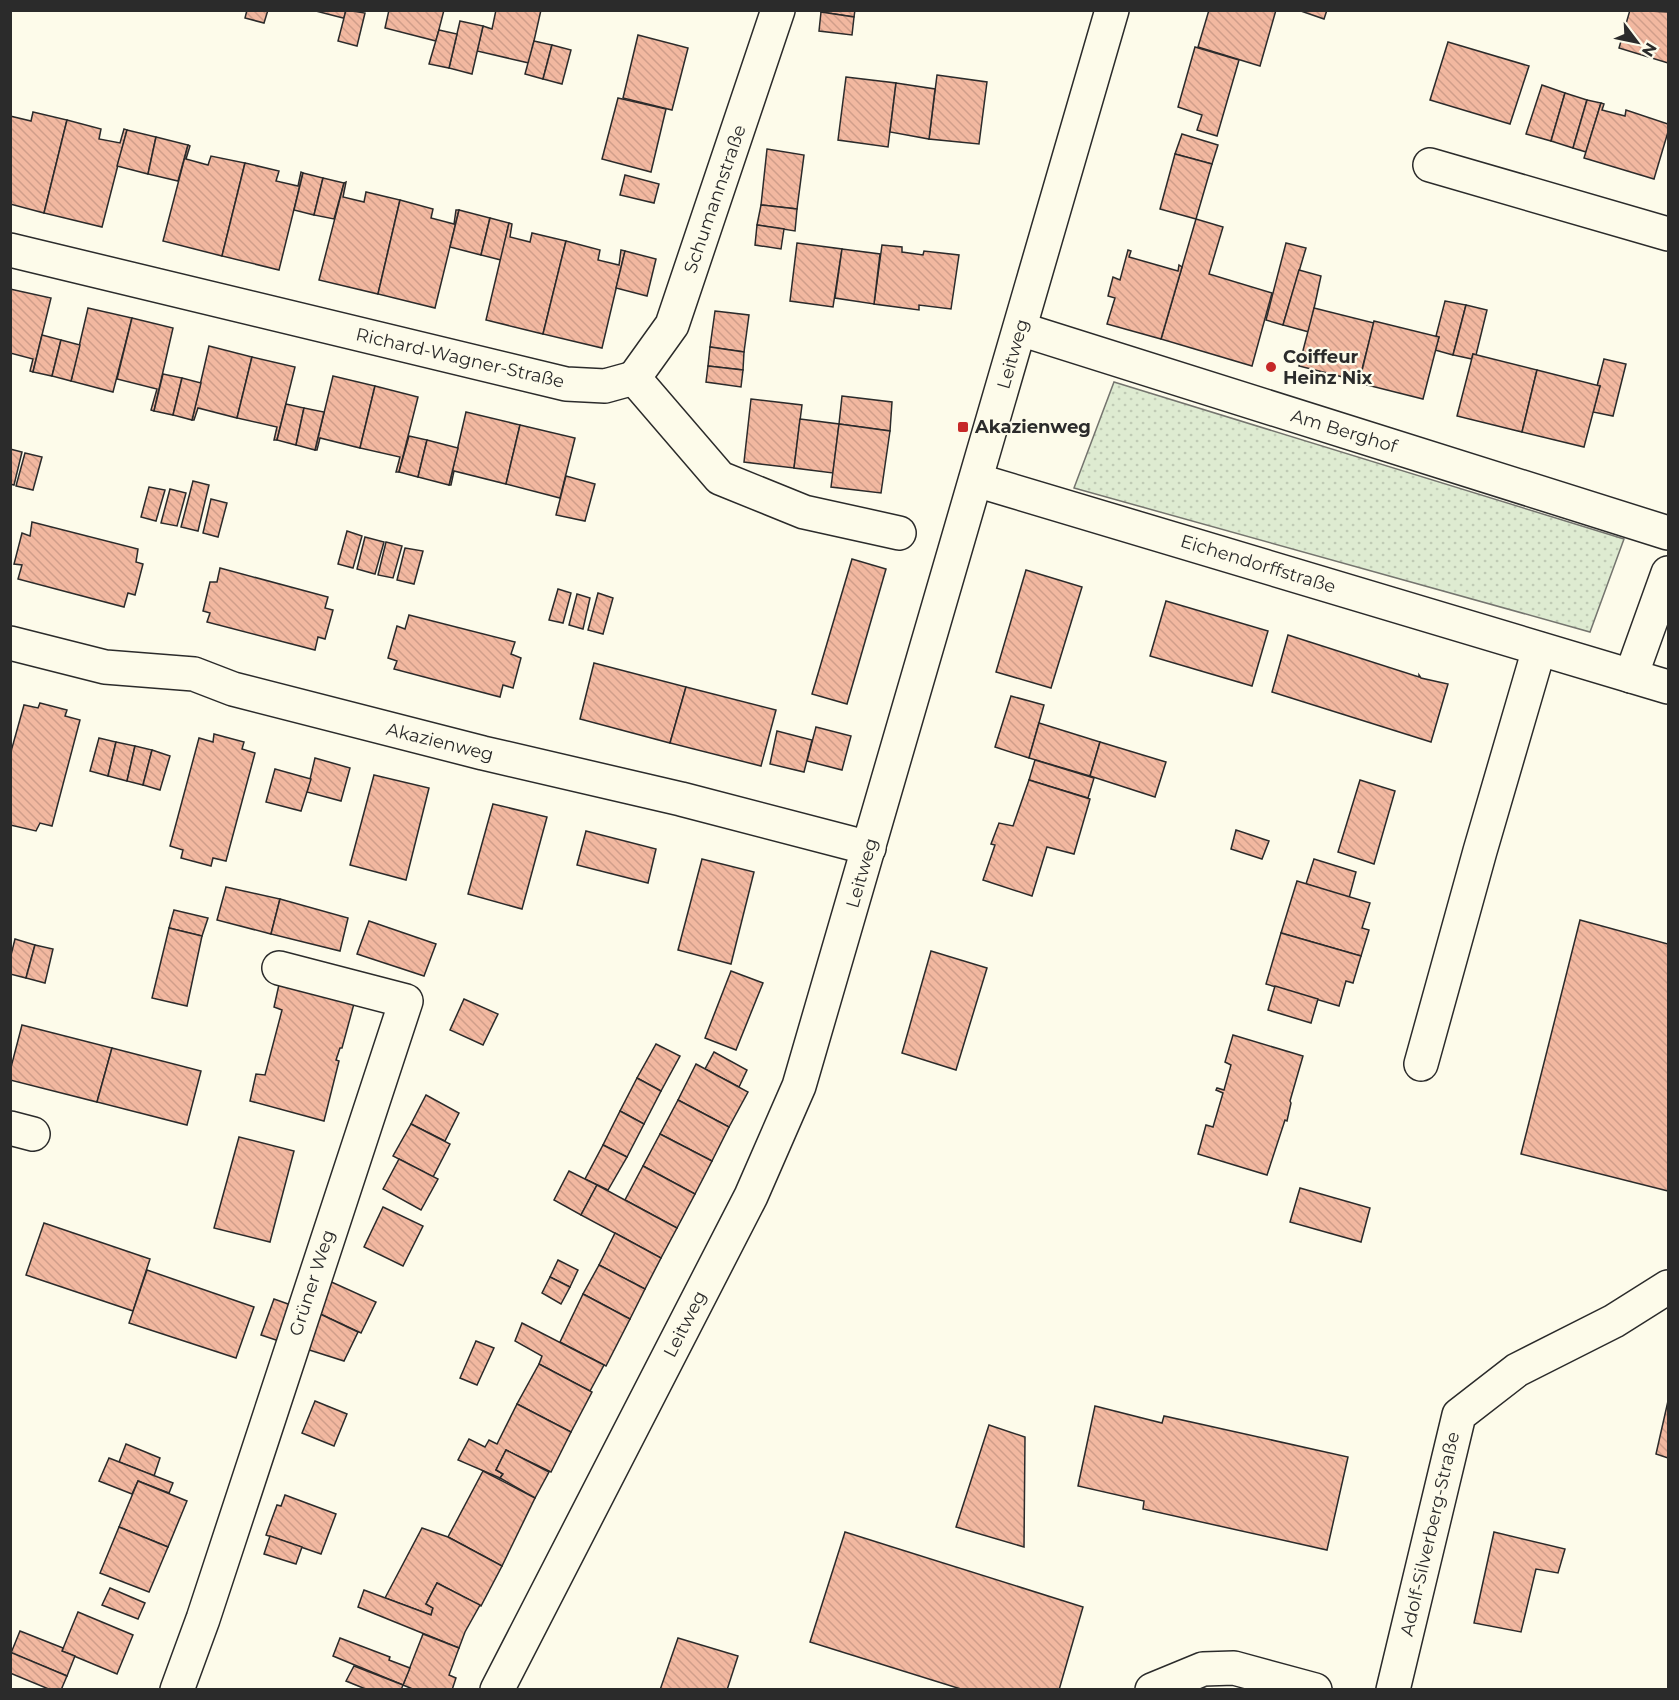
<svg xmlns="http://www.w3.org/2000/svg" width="1679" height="1700" viewBox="0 0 1679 1700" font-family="Montserrat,sans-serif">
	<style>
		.park { fill: url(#park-dots); stroke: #74746e; stroke-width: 1.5 }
		.building { fill: url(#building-back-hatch); stroke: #2b2b2b; stroke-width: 1.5 }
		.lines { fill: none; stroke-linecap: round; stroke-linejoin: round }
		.minor-casing { stroke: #2b2b2b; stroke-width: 36 }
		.minor { stroke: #fdfbea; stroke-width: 33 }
		.poi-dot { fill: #c62828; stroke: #fdfbea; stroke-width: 2 }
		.labels { text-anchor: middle; stroke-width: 4.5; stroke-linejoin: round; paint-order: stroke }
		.street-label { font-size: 18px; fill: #2b2b2b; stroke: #fdfbea }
		.poi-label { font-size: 18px; font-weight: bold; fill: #2b2b2b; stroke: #fdfbea; text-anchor: start }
	</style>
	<defs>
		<pattern id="park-dots" width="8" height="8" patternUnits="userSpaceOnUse" patternTransform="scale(1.5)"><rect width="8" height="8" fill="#deebd1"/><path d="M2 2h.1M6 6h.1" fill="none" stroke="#bfcab4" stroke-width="1.8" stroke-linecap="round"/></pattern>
		<pattern id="building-back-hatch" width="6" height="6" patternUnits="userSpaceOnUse" patternTransform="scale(1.5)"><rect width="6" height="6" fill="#f2b8a0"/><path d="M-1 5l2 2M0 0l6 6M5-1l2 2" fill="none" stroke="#d09e8a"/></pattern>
	</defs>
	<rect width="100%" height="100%" fill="#fdfbea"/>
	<!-- park -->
	<polygon class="park" points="1114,382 1624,539 1590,632 1074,488"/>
	<!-- building -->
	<g class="building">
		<polygon points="247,10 268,10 264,23 245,18"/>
		<polygon points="312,10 346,10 344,18 343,18"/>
		<polygon points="346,10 365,13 357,46 338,41"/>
		<polygon points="389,10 444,10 436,41 385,28"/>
		<polygon points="496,10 541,10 529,63 477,51 483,26 492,29"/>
		<polygon points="822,10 855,10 854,17 821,12"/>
		<polygon points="1209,10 1276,10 1260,66 1198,47"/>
		<polygon points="1298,10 1327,10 1324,19"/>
		<polygon points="1630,10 1668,12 1668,63 1619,48"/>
		<polygon points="821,12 854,17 852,35 819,31"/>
		<polygon points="460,21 483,26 472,74 449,68"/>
		<polygon points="439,30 457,34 449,68 429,64"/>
		<polygon points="638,35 688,48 672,110 623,98"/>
		<polygon points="534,41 552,45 543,79 525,74"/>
		<polygon points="1448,42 1529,66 1510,124 1430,100"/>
		<polygon points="552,45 571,50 562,84 543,79"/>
		<polygon points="1195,47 1239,60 1217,136 1197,130 1202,115 1178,107"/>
		<polygon points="937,75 987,82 979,144 929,139"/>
		<polygon points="846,77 896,83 888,147 838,140"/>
		<polygon points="896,83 935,89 929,139 890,132"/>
		<polygon points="1542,85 1565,93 1551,141 1526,134"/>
		<polygon points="1565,93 1587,100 1573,148 1551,141"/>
		<polygon points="618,98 666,109 651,172 602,159"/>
		<polygon points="1587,100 1601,103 1586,152 1573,148"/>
		<polygon points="1601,103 1604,104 1602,110 1625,116 1626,110 1668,124 1668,132 1654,179 1584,158"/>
		<polygon points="33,112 67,120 44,213 10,204 10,116 31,121"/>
		<polygon points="67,120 101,129 99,139 120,143 124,129 127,130 102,227 44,213"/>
		<polygon points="127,130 156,137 148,174 117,166"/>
		<polygon points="1182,134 1218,145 1212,164 1175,154"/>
		<polygon points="156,137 188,145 178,181 148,174"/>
		<polygon points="188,145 190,146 186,159 208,165 211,156 245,163 222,256 163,241"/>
		<polygon points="767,149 804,155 797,209 761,205"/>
		<polygon points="1175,154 1212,164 1196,219 1160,209"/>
		<polygon points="245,163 279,171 276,181 298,186 301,172 303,173 279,270 222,256"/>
		<polygon points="303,173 323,178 314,215 294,210"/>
		<polygon points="625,175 659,184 654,203 620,195"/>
		<polygon points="323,178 344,183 334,219 314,215"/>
		<polygon points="346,182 343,197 364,202 366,192 400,200 378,294 319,280 344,183"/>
		<polygon points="400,200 433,209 431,218 454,224 456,210 459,210 435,308 378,294"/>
		<polygon points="761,205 797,209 795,231 757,225"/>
		<polygon points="459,210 490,218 481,255 450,247"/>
		<polygon points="490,218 509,223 501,260 481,255"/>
		<polygon points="1196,219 1223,227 1209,274 1272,293 1252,366 1161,339"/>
		<polygon points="509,223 512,224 510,237 530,242 532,233 566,241 543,334 486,320"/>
		<polygon points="757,225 784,229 781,249 755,245"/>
		<polygon points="566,241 600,250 598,260 619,265 621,250 625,251 602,348 543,334"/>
		<polygon points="797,243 842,249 833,307 790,301"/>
		<polygon points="1286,243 1306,248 1283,325 1266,320"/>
		<polygon points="882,245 902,247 902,252 923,255 924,251 959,255 951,309 919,305 919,310 874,304"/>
		<polygon points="842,249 880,254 874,304 835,298"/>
		<polygon points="1128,250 1131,251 1129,257 1178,271 1179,265 1182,267 1161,339 1107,324 1115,298 1108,296 1113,277 1120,280"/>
		<polygon points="625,251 656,259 647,296 616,288"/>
		<polygon points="1299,270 1321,276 1309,332 1283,325"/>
		<polygon points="10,289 51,298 33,372 30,371 33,359 10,353"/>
		<polygon points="1445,301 1466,305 1453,355 1435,350 1439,337 1436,336"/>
		<polygon points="1466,305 1487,310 1476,355 1473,354 1472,359 1453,355"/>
		<polygon points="88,308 132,318 113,392 71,381"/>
		<polygon points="1314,308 1374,323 1359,381 1299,366"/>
		<polygon points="715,311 749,315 744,352 710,347"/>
		<polygon points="132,318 173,328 154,411 151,410 157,389 117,379"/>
		<polygon points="1374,321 1439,337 1423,399 1359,383"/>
		<polygon points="42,335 61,340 52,376 33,372"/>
		<polygon points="61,340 80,345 71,381 52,376"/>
		<polygon points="209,346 252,357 237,418 198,408 194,420 192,420"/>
		<polygon points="710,347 744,352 743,370 708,366"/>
		<polygon points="1473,354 1537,370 1522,432 1457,416"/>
		<polygon points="252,357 295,367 277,440 274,440 277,427 237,418"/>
		<polygon points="1604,359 1626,364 1613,416 1593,412 1600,386 1597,386"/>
		<polygon points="708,366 743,370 741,387 706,382"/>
		<polygon points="1537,370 1600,386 1584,447 1522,432"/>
		<polygon points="163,374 182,378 173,415 154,411"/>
		<polygon points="333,376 375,386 360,448 320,438 317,450 315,450"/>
		<polygon points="182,378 201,383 192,420 173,415"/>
		<polygon points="375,386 418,397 399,472 396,472 400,457 360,448"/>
		<polygon points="842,396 892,402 890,431 839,424"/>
		<polygon points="751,399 802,405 794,468 744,462"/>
		<polygon points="286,404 304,408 296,445 277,440"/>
		<polygon points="304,408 324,412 315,450 296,445"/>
		<polygon points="466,412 520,425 506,484 454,471 451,485 449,485"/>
		<polygon points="800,419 839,424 833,473 794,468"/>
		<polygon points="839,424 890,431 881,493 831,487"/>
		<polygon points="520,425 575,438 560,498 506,484"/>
		<polygon points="409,436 427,440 418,477 399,472"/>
		<polygon points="427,440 458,448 449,485 418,477"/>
		<polygon points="10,449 22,452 14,485 10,484"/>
		<polygon points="25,453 42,457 33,490 16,486"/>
		<polygon points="566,476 595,484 585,521 556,515"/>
		<polygon points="193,481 209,485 198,531 181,527"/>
		<polygon points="149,487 165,490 156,521 141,517"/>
		<polygon points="170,489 186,493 177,526 161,523"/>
		<polygon points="211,499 227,503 218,537 203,533"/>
		<polygon points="32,522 138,549 136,562 143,564 135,595 128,593 124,607 18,579 22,565 14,564 22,533 30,536"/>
		<polygon points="347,531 362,536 353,568 338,564"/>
		<polygon points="365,537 384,542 375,574 357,569"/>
		<polygon points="386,542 402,546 393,578 378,575"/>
		<polygon points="405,548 423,551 414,584 397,580"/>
		<polygon points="852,559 886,569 847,704 812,694"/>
		<polygon points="220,568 328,597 325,608 333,610 325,639 318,637 315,650 207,622 210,613 203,611 210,582 217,582"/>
		<polygon points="1026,570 1082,587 1051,688 996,672"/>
		<polygon points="558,589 571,593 563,623 549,620"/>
		<polygon points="598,593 613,598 603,634 588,630"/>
		<polygon points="577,594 590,598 583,629 569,625"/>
		<polygon points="1166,601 1268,631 1252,686 1150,656"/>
		<polygon points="409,615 515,642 511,654 521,658 513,688 503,685 500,697 394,669 397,661 388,658 397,626 405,629"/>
		<polygon points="1288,635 1419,677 1419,675 1421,678 1448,684 1431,742 1272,692"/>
		<polygon points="594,663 686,687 670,743 580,719"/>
		<polygon points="686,687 776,710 761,766 670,743"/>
		<polygon points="1011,696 1044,705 1029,758 995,747"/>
		<polygon points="40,703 67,710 65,716 80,720 52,826 40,823 36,831 10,825 10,755 24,705 38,708"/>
		<polygon points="1039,723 1100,742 1090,776 1029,758"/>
		<polygon points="816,727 851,736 842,770 807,761"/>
		<polygon points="777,731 812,740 804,772 770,764"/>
		<polygon points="214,734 244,742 242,749 255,753 226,861 213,858 211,866 181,858 183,850 170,846 199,738 213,742"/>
		<polygon points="99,738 116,742 108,776 90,771"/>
		<polygon points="116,742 135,746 127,781 108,776"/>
		<polygon points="1100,742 1166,762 1155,797 1090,776"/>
		<polygon points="135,746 152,750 143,785 127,781"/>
		<polygon points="152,750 170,756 160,790 143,785"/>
		<polygon points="315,758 350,768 341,801 307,792"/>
		<polygon points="1035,760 1094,778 1088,798 1029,780"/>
		<polygon points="275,769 311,779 301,811 266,802"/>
		<polygon points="374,775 429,788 406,880 350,865"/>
		<polygon points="1029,780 1090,799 1074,854 1047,847 1032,896 983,880 995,845 991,844 999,823 1013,826"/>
		<polygon points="1360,780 1395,791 1374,864 1338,852"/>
		<polygon points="493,804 547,817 522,909 468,894"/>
		<polygon points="1236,830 1269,841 1262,859 1231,849"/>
		<polygon points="586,831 656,849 648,883 577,865"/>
		<polygon points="702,859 754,872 731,964 678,950"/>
		<polygon points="1314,859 1356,872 1349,898 1306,884"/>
		<polygon points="1297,881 1370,903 1362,928 1369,930 1361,956 1281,933"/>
		<polygon points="226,887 280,899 271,934 217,920"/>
		<polygon points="280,899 348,918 340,951 271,934"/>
		<polygon points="174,910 208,918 202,936 169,928"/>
		<polygon points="1580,920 1668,944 1668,1191 1521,1154"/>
		<polygon points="369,921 436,944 424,976 357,954"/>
		<polygon points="169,928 202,936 187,1006 152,998"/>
		<polygon points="1281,933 1361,956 1353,983 1346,981 1339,1006 1266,984"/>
		<polygon points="15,939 35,945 26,978 10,974 10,959"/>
		<polygon points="35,945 53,949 45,983 26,978"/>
		<polygon points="931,951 987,968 956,1070 902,1053"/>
		<polygon points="731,971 763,983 736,1050 705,1038"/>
		<polygon points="280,980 355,1000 342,1048 340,1048 336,1060 339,1061 324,1121 250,1101 256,1074 265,1075 282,1010 274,1007"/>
		<polygon points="1275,986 1318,999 1311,1023 1268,1010"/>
		<polygon points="464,999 498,1014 483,1045 450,1030"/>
		<polygon points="22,1025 112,1048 97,1102 10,1080 10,1071"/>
		<polygon points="1233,1035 1303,1056 1290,1101 1291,1103 1287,1121 1285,1120 1267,1175 1198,1154 1206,1125 1213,1127 1223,1093 1216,1090 1217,1088 1224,1090 1231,1065 1225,1062"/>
		<polygon points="656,1044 680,1056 661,1091 637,1078"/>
		<polygon points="112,1048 201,1071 187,1125 97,1102"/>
		<polygon points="714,1052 747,1070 739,1087 705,1069"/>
		<polygon points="696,1064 748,1092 729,1127 678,1100"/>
		<polygon points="637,1078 661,1091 644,1124 620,1111"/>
		<polygon points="426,1095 459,1113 445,1141 411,1124"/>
		<polygon points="678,1100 729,1127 712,1161 660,1134"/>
		<polygon points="620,1111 644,1124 627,1157 603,1145"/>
		<polygon points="411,1124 450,1144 433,1177 393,1156"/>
		<polygon points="660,1134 712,1161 695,1194 643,1166"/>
		<polygon points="239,1137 294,1151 270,1242 214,1228"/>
		<polygon points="603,1145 627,1157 608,1190 585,1179"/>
		<polygon points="399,1159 438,1179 421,1210 383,1189"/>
		<polygon points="643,1166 695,1194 677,1228 625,1200"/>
		<polygon points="569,1171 597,1185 581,1215 554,1200"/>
		<polygon points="597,1185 677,1228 661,1258 581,1215"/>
		<polygon points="1300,1188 1370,1208 1361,1242 1290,1222"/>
		<polygon points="383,1207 423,1226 403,1266 364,1247"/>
		<polygon points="44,1223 150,1259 133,1311 26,1275"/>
		<polygon points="615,1233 661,1258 645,1289 599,1265"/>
		<polygon points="558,1260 578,1270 570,1287 550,1277"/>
		<polygon points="599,1265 645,1289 630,1319 583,1294"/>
		<polygon points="147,1270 254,1307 236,1358 129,1323"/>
		<polygon points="550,1277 570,1287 561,1304 542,1293"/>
		<polygon points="327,1280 376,1302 361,1333 316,1312"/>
		<polygon points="583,1294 630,1319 606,1366 560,1342"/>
		<polygon points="274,1299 291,1305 279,1341 261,1335"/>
		<polygon points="316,1312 358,1332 344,1361 303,1348"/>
		<polygon points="522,1323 604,1365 590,1391 539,1364 542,1356 515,1341"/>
		<polygon points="476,1341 494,1348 477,1385 460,1378"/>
		<polygon points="539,1364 592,1392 571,1432 517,1404"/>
		<polygon points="315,1401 347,1414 334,1446 302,1433"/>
		<polygon points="1668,1401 1668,1458 1656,1454"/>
		<polygon points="517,1404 571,1432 551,1472 506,1450 496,1470 503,1474 500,1478 458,1460 469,1439 485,1447 489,1440 497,1444"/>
		<polygon points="1095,1406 1162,1423 1164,1416 1348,1457 1327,1550 1143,1509 1144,1501 1078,1486"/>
		<polygon points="989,1425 1025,1437 1024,1547 956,1527"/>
		<polygon points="126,1444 160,1458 154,1476 119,1462"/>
		<polygon points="506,1450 549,1472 535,1498 500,1478 503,1474 496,1470"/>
		<polygon points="109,1458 173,1483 169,1493 138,1481 132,1494 99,1481"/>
		<polygon points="483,1471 535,1498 502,1566 448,1537"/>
		<polygon points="138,1481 187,1501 168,1547 119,1527"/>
		<polygon points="285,1495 336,1514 321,1554 266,1535 277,1505 281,1506"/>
		<polygon points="119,1527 168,1547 149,1592 100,1573"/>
		<polygon points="422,1528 448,1537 502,1566 481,1606 437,1583 426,1604 433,1608 431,1615 385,1598"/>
		<polygon points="845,1532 1083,1607 1059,1690 964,1690 810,1642"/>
		<polygon points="1494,1532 1565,1549 1558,1573 1536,1569 1521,1632 1474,1623"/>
		<polygon points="270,1536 302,1547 296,1564 264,1554"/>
		<polygon points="437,1583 480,1605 465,1632 459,1648 358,1607 364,1590 431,1615 433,1608 426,1604"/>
		<polygon points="110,1588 145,1603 138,1619 102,1605"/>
		<polygon points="78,1612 133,1635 117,1674 62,1651"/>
		<polygon points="20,1631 63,1648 62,1651 75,1656 67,1676 11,1653"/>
		<polygon points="423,1634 459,1648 449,1675 456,1678 452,1690 415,1690 403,1685"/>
		<polygon points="340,1638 390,1657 389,1660 410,1668 403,1685 333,1656"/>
		<polygon points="678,1638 738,1656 727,1690 660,1690"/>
		<polygon points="10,1652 67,1676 61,1690 51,1690 10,1673"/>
		<polygon points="354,1666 403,1685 401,1690 368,1690 346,1681"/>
	</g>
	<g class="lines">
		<!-- minor casing -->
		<g class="minor-casing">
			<g id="minor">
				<polyline points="1430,165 1668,234"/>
				<polyline points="10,250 566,384 605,386 634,378"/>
				<polyline points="1020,329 1668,533"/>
				<polyline points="634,378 672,325 778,10"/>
				<polyline points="634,378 720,478 804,512 899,533"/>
				<polyline points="976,480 1668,687"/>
				<polyline points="10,643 105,667 194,674 233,689 483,753 681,799 869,848"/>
				<polyline points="1631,676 1668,573"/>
				<polyline points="1421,1064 1480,851 1539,649"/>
				<polyline points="10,1128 33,1134"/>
				<polyline points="177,1690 203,1619 406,1001 279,968"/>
				<polyline points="497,1690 751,1196 799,1086 1112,10"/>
				<polyline points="1152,1690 1203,1669 1234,1668 1315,1690"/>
				<polyline points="1393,1690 1459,1415 1517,1370 1614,1321 1668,1287"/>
			</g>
		</g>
		<!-- minor -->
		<use href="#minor" class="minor"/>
	</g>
	<!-- markers -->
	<g class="poi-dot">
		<circle cx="1271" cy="367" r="6"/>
		<rect x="957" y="421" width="12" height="12" rx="3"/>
	</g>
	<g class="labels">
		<!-- street labels -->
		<g class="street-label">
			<text transform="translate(715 199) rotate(-71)" y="6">Schumannstraße</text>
			<text transform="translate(1013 354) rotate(-74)" y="6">Leitweg</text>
			<text transform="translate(460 358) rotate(13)" y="6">Richard-Wagner-Straße</text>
			<text transform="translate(1344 431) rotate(17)" y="6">Am Berghof</text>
			<text transform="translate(1258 564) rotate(17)" y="6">Eichendorffstraße</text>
			<text transform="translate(440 742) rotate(14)" y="6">Akazienweg</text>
			<text transform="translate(862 873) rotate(-74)" y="6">Leitweg</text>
			<text transform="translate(312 1283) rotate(-72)" y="6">Grüner Weg</text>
			<text transform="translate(685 1324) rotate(-63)" y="6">Leitweg</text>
			<text transform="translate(1430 1534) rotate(-77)" y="6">Adolf-Silverberg-Straße</text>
		</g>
		<!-- poi labels -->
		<g class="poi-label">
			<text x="1283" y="363">Coiffeur<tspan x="1283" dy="21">Heinz Nix</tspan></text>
			<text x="975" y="433">Akazienweg</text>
		</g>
	</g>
	<!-- border -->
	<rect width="1679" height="1700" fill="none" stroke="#2b2b2b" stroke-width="24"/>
	<!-- north arrow -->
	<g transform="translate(1637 42) rotate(122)" stroke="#fdfbea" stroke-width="4.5" paint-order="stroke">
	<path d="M0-4.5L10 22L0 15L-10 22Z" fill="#2b2b2b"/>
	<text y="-9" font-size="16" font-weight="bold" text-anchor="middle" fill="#2b2b2b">N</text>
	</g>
</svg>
